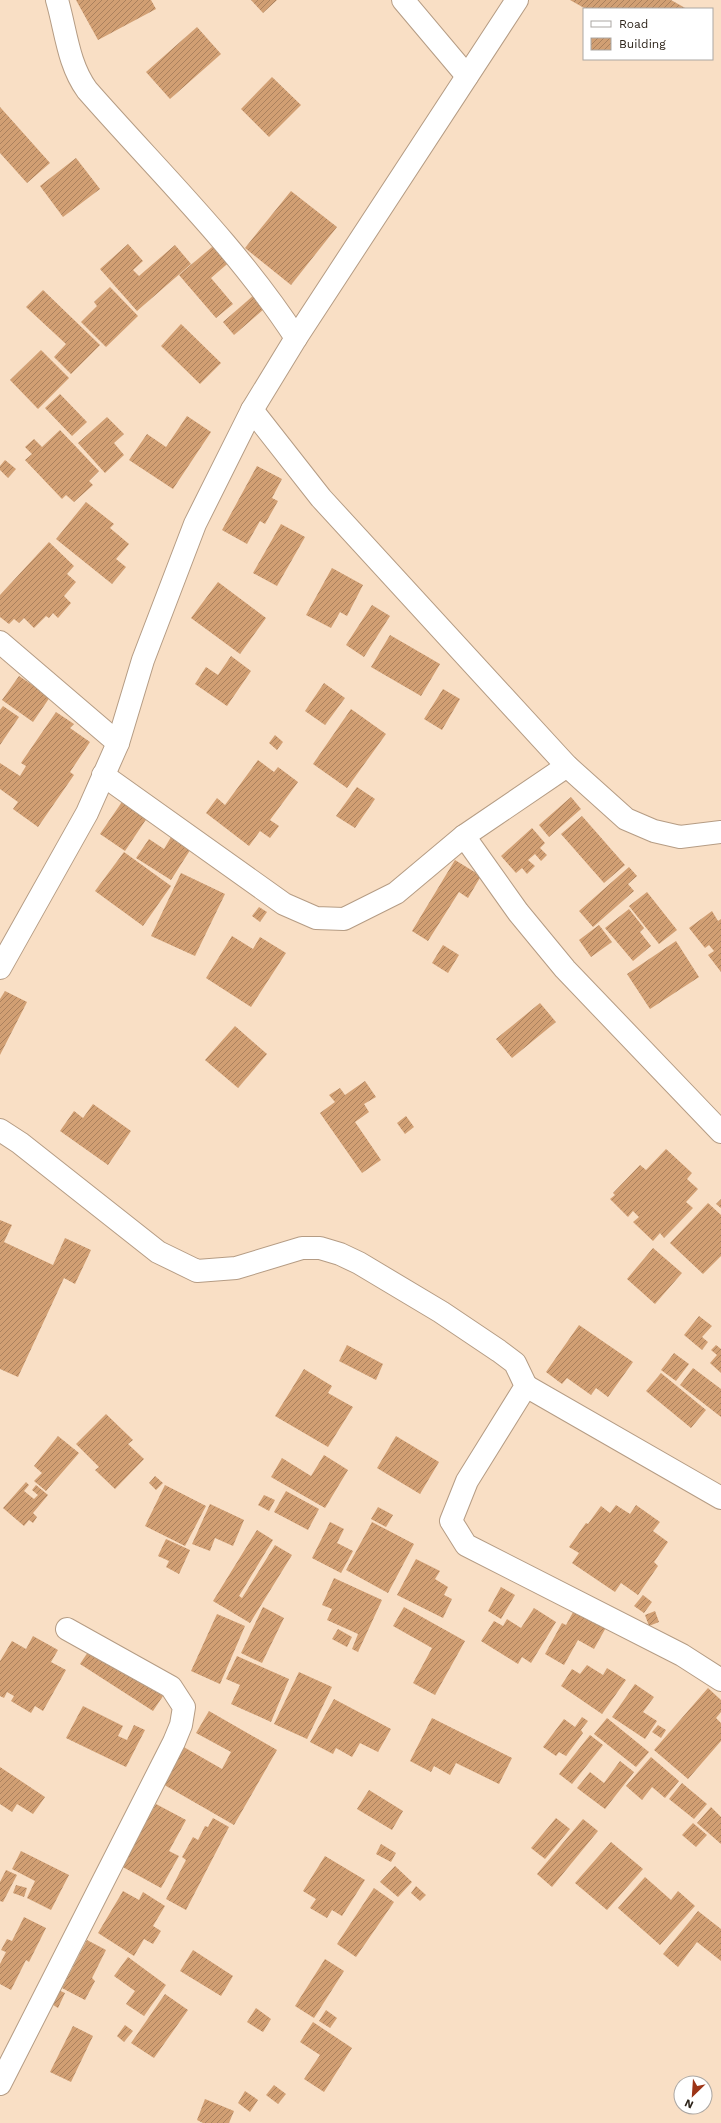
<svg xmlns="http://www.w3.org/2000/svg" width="721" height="2123" viewBox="0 0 721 2123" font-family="'Work Sans',sans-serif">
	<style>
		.building { fill: url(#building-hatch) }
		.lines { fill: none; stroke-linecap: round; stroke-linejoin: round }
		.minor-casing { stroke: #b59c84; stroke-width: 24 }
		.minor { stroke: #fff; stroke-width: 22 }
	</style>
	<defs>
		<pattern id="building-hatch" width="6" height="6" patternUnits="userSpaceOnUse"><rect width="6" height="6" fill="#d19f73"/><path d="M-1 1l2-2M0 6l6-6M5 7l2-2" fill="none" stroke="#aa815e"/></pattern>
	</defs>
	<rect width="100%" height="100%" fill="#f9dfc5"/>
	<!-- building -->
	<g class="building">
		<polygon points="76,0 151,0 156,9 98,40"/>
		<polygon points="251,0 277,0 263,13"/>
		<polygon points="570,0 671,0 687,9 586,9"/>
		<polygon points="197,27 221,54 170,99 146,72"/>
		<polygon points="272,77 301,105 269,137 241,109"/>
		<polygon points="0,107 50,163 27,183 0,153"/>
		<polygon points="76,158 100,189 63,217 40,186"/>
		<polygon points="291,191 337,227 291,285 245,248"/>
		<polygon points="218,242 233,259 211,278 233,304 216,318 179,275"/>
		<polygon points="128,244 143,261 133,270 139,276 175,245 191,264 137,311 100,269"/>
		<polygon points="110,287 138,316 106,347 81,322 97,306 94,302"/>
		<polygon points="261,289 272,302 234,335 223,322"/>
		<polygon points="43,290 100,345 71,374 54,357 66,344 26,307"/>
		<polygon points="181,324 221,363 200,384 161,346"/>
		<polygon points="41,350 69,378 38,409 10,380"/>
		<polygon points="60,394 87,422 72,436 45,408"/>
		<polygon points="187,416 211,432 173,489 129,460 147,434 166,447"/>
		<polygon points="107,417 124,434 114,443 124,455 105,473 78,443"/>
		<polygon points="60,430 99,471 89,481 93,485 74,502 66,495 62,499 25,460 32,454 25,447 34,439 42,447"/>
		<polygon points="5,460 16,469 8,478 0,470 0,466"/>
		<polygon points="257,466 282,479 272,498 278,501 265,524 260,521 247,544 222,530"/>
		<polygon points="86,502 114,524 110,528 129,544 116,559 126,567 112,584 56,539"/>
		<polygon points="281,524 305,537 277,586 253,573"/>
		<polygon points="49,542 74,566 67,574 76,582 64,596 71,603 58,618 53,613 49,618 46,616 34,628 24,618 19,623 14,619 9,624 0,617 0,595"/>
		<polygon points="332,568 363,585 347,616 340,612 331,628 306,615"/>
		<polygon points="218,582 266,618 240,654 191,618"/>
		<polygon points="372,605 390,616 364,657 346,645"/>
		<polygon points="390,635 440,664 421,696 371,667"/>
		<polygon points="231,656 251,671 227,706 195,684 206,667 218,675"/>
		<polygon points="19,676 50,697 33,722 2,700"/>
		<polygon points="324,683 345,698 325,725 305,711"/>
		<polygon points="443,689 460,699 442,730 424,719"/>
		<polygon points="3,706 19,717 0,745 0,710"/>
		<polygon points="351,709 386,734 347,788 313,764"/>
		<polygon points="56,712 74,724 70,728 90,742 70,772 74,775 38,827 13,809 18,802 0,789 0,763 20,776 26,766 21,763"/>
		<polygon points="275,735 283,742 277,750 269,743"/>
		<polygon points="258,760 274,772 278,767 298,782 270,820 279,826 270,838 260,831 249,846 206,813 217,798 225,805"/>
		<polygon points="357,787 375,799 355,828 336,816"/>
		<polygon points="126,796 151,812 125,851 100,834"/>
		<polygon points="571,797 581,809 549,837 539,825"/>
		<polygon points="582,816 625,865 604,883 561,834"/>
		<polygon points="532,828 545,843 540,848 547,855 541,861 535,854 528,860 535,866 527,874 522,868 516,873 501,856"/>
		<polygon points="174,832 194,844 171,880 136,858 149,839 164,849"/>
		<polygon points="124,852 171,886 143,926 95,891"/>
		<polygon points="455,860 481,876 468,898 459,892 428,941 412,931"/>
		<polygon points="629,867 637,876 628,884 634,891 593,927 579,911"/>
		<polygon points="181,873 225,894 195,956 151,936"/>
		<polygon points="647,892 677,930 659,944 629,906"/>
		<polygon points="259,907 267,912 260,922 252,916"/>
		<polygon points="629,909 644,928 640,932 651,946 633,961 605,928"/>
		<polygon points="712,911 718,921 721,919 721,972 708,955 714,951 709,945 705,948 689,928"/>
		<polygon points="599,925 612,942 591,957 579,940"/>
		<polygon points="232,936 253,949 260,937 286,953 251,1007 206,978"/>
		<polygon points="676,941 699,977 650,1009 627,974"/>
		<polygon points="443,945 459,955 448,973 432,963"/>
		<polygon points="5,991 27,1002 0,1055 0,999"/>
		<polygon points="540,1003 556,1022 512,1058 496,1039"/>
		<polygon points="235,1026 267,1054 238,1088 205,1060"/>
		<polygon points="365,1081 376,1097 364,1104 369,1112 355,1122 381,1160 362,1173 320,1113 335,1102 329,1095 340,1088 345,1095"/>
		<polygon points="93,1104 131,1131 108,1165 60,1131 74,1111 83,1118"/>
		<polygon points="406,1116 414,1127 405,1134 397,1123"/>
		<polygon points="666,1149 692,1173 687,1179 698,1189 686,1202 693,1208 664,1238 660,1233 653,1241 633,1222 639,1217 633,1211 628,1217 610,1199 615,1195 613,1193 640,1165 646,1170"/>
		<polygon points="721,1199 721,1208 716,1204"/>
		<polygon points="708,1203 721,1215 721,1256 703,1274 670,1243"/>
		<polygon points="0,1220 12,1225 4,1242 53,1265 65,1238 91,1250 75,1284 64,1278 18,1377 0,1369"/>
		<polygon points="653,1248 682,1273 655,1304 627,1279"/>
		<polygon points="699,1316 712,1326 702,1337 708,1342 702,1350 684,1335"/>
		<polygon points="579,1325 633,1362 608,1397 596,1388 591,1395 567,1378 562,1384 546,1372"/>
		<polygon points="347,1345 383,1364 376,1380 339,1361"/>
		<polygon points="716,1345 721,1349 721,1373 710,1363 717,1355 711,1350"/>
		<polygon points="674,1353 689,1364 676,1381 661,1370"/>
		<polygon points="693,1368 721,1389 721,1417 680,1385"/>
		<polygon points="304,1369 332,1386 328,1393 353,1407 328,1447 275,1416"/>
		<polygon points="661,1373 706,1410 691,1428 646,1391"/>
		<polygon points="106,1414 133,1440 128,1444 144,1459 115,1489 95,1470 99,1467 76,1444"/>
		<polygon points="58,1436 79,1453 46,1491 34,1481 42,1473 34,1466"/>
		<polygon points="396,1436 439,1462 420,1494 377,1468"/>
		<polygon points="324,1455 348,1470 325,1508 271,1477 282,1458 311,1476"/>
		<polygon points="155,1476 163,1483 156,1490 149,1483"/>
		<polygon points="26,1482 29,1485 24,1491 34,1499 38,1495 32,1490 36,1485 48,1495 33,1513 37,1517 33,1523 29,1520 24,1526 3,1508"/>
		<polygon points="165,1485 206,1506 185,1546 145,1526"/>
		<polygon points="286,1491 319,1509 308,1530 274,1512"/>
		<polygon points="264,1495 275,1500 269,1511 258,1505"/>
		<polygon points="210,1504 244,1520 233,1546 215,1538 210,1551 192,1544"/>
		<polygon points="616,1505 630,1514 636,1505 660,1522 653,1531 668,1542 654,1562 658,1566 638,1595 621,1583 615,1592 572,1563 579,1553 569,1547 586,1523 588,1524 601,1506 610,1513"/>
		<polygon points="378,1507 393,1515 386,1527 371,1519"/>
		<polygon points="330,1522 344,1529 337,1543 353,1551 341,1573 312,1558"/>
		<polygon points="372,1522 414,1544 388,1593 346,1570"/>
		<polygon points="257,1530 273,1540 239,1596 242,1598 275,1545 292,1555 250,1623 213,1601"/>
		<polygon points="166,1539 190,1550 179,1574 166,1567 169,1561 158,1556"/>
		<polygon points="416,1559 440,1571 435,1579 448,1587 444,1595 452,1599 443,1618 397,1595"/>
		<polygon points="334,1578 382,1600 358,1652 352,1649 358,1634 327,1620 332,1609 322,1605"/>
		<polygon points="501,1587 515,1595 501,1619 488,1611"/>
		<polygon points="643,1595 652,1602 644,1613 634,1606"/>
		<polygon points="577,1605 609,1622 594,1649 578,1640 564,1665 545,1654 562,1623 566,1625"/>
		<polygon points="263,1607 284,1618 262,1663 241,1653"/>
		<polygon points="404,1607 465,1641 435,1695 413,1683 432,1648 393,1626"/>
		<polygon points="534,1608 556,1622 531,1663 522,1657 518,1664 481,1641 494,1621 503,1626 507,1619 521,1628"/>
		<polygon points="655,1611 659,1622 649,1626 645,1615"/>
		<polygon points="217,1614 245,1626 220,1684 191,1671"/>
		<polygon points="338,1629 352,1637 347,1647 332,1639"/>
		<polygon points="33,1636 58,1650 51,1662 66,1670 43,1711 35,1706 31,1713 11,1701 14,1696 7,1692 4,1698 0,1696 0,1661 12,1641 26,1649"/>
		<polygon points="90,1649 163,1696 153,1711 80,1664"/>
		<polygon points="237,1656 289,1679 271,1722 231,1704 240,1685 226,1679"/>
		<polygon points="587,1665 603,1675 607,1668 626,1680 602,1714 561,1686 572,1669 580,1674"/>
		<polygon points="299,1672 332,1687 307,1739 274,1724"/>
		<polygon points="635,1684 654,1697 643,1712 657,1721 645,1739 612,1717"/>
		<polygon points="708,1688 721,1700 721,1712 716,1718 721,1723 721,1741 688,1779 654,1750"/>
		<polygon points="334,1699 391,1729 378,1752 360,1743 352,1757 336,1748 333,1754 310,1742"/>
		<polygon points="83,1706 123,1726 118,1736 127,1740 134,1725 145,1730 126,1767 66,1738"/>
		<polygon points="209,1711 277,1750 234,1825 161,1783 182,1746 222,1769 231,1752 196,1733"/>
		<polygon points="582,1717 588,1721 581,1730 583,1733 566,1756 559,1752 556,1756 543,1747 564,1719 575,1727"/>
		<polygon points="432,1718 512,1758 499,1784 456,1763 450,1775 434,1766 431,1772 410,1761"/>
		<polygon points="607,1718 649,1752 636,1767 594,1734"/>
		<polygon points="658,1725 666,1730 661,1738 652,1732"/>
		<polygon points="590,1735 603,1745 572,1784 559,1774"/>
		<polygon points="651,1757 679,1781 665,1798 652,1787 642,1800 626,1786"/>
		<polygon points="620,1761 634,1772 605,1809 577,1788 590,1772 604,1783"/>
		<polygon points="0,1767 45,1797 33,1814 17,1804 12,1812 0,1804"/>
		<polygon points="682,1783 707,1804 694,1819 669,1799"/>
		<polygon points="369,1790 403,1811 392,1830 357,1809"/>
		<polygon points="156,1804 186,1820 169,1851 179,1856 161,1888 121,1866"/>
		<polygon points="711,1807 721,1817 721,1844 697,1823"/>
		<polygon points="213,1818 229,1827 186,1910 166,1899 186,1860 182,1857 193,1837 198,1840 205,1826 208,1827"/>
		<polygon points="556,1818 570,1829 545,1859 531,1848"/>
		<polygon points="583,1819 598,1831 552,1887 537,1874"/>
		<polygon points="693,1823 707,1835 696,1847 682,1835"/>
		<polygon points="611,1842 643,1869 607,1910 575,1883"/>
		<polygon points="381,1844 396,1853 391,1862 376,1854"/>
		<polygon points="21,1851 69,1875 51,1910 27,1898 35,1881 12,1869"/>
		<polygon points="325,1856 365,1880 342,1916 332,1910 327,1918 310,1908 316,1899 303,1891"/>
		<polygon points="395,1866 412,1882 398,1897 380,1882"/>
		<polygon points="6,1870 17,1875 3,1902 0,1901 0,1882"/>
		<polygon points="645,1877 671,1900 678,1891 695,1906 660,1945 618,1908"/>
		<polygon points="16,1885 27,1888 24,1897 13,1893"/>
		<polygon points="416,1886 426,1895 420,1901 411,1893"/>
		<polygon points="374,1888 394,1902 356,1957 337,1944"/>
		<polygon points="123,1891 139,1900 143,1892 165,1906 153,1926 161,1931 153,1944 144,1939 134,1956 98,1933"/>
		<polygon points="698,1911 721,1929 721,1961 697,1942 678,1967 663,1954"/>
		<polygon points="24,1917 46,1928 29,1962 26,1960 11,1990 0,1984 0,1964 6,1952 1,1950 7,1939 12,1941"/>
		<polygon points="87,1940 106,1950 92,1978 95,1981 85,2000 62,1988"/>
		<polygon points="193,1950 233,1976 221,1996 180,1971"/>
		<polygon points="128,1957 166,1985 144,2016 126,2004 135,1991 114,1976"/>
		<polygon points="325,1959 344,1971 314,2018 295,2006"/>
		<polygon points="56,1989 65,1993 58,2008 50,2003"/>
		<polygon points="165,1994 188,2010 154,2058 131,2043"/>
		<polygon points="256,2008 271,2019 263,2032 247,2022"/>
		<polygon points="326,2010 337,2018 330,2028 319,2021"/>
		<polygon points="313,2022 352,2048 324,2092 304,2079 320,2055 300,2042"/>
		<polygon points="125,2025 133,2031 124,2042 117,2036"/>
		<polygon points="73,2026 93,2036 71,2082 50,2072"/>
		<polygon points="274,2085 286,2094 278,2104 266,2095"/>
		<polygon points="245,2091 258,2100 250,2112 238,2103"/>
		<polygon points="205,2099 234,2111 229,2123 203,2123 197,2120"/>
	</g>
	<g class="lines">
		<!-- minor casing -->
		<g class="minor-casing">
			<g id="minor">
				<path d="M57 0C66 31 68 64 87 90 158 171 237 247 296 338"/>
				<polyline points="403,0 467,76"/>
				<polyline points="252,410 321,498 567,766 626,819 654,831 680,837 721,832"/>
				<polyline points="0,642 118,743"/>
				<polyline points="103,775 284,904 316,918 344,919 396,893 464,836 567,766"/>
				<polyline points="464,836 518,912 565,969 721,1132"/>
				<polyline points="0,968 87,813 118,743 143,660 195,524 252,410 296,338 517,0"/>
				<polyline points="0,1130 20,1143 158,1252 197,1271 236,1268 302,1248 320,1248 340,1254 359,1263 441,1312 499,1351 515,1363 526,1386 467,1481 451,1521 466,1545 682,1655 721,1680"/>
				<polyline points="526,1386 721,1498"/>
				<polyline points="0,2084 174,1742 181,1725 184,1707 171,1687 67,1629"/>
			</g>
		</g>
		<!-- minor -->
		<use href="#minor" class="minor"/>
	</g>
	<!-- legend -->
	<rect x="583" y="8" width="130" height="52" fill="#ffffff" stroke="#aba7a3"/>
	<rect x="591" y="21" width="20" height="6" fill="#ffffff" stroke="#aba7a3"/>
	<text x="619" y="28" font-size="12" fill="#2c2319">Road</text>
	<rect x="591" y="38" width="20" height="12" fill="url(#building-hatch)" stroke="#aba7a3"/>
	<text x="619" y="48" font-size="12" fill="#2c2319">Building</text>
	<!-- north arrow -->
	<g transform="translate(693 2095) rotate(205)"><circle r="19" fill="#ffffff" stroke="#aba7a3"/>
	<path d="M0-3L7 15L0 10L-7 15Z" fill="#9d3517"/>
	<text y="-6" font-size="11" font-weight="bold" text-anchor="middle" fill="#2c2319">N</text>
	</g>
</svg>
